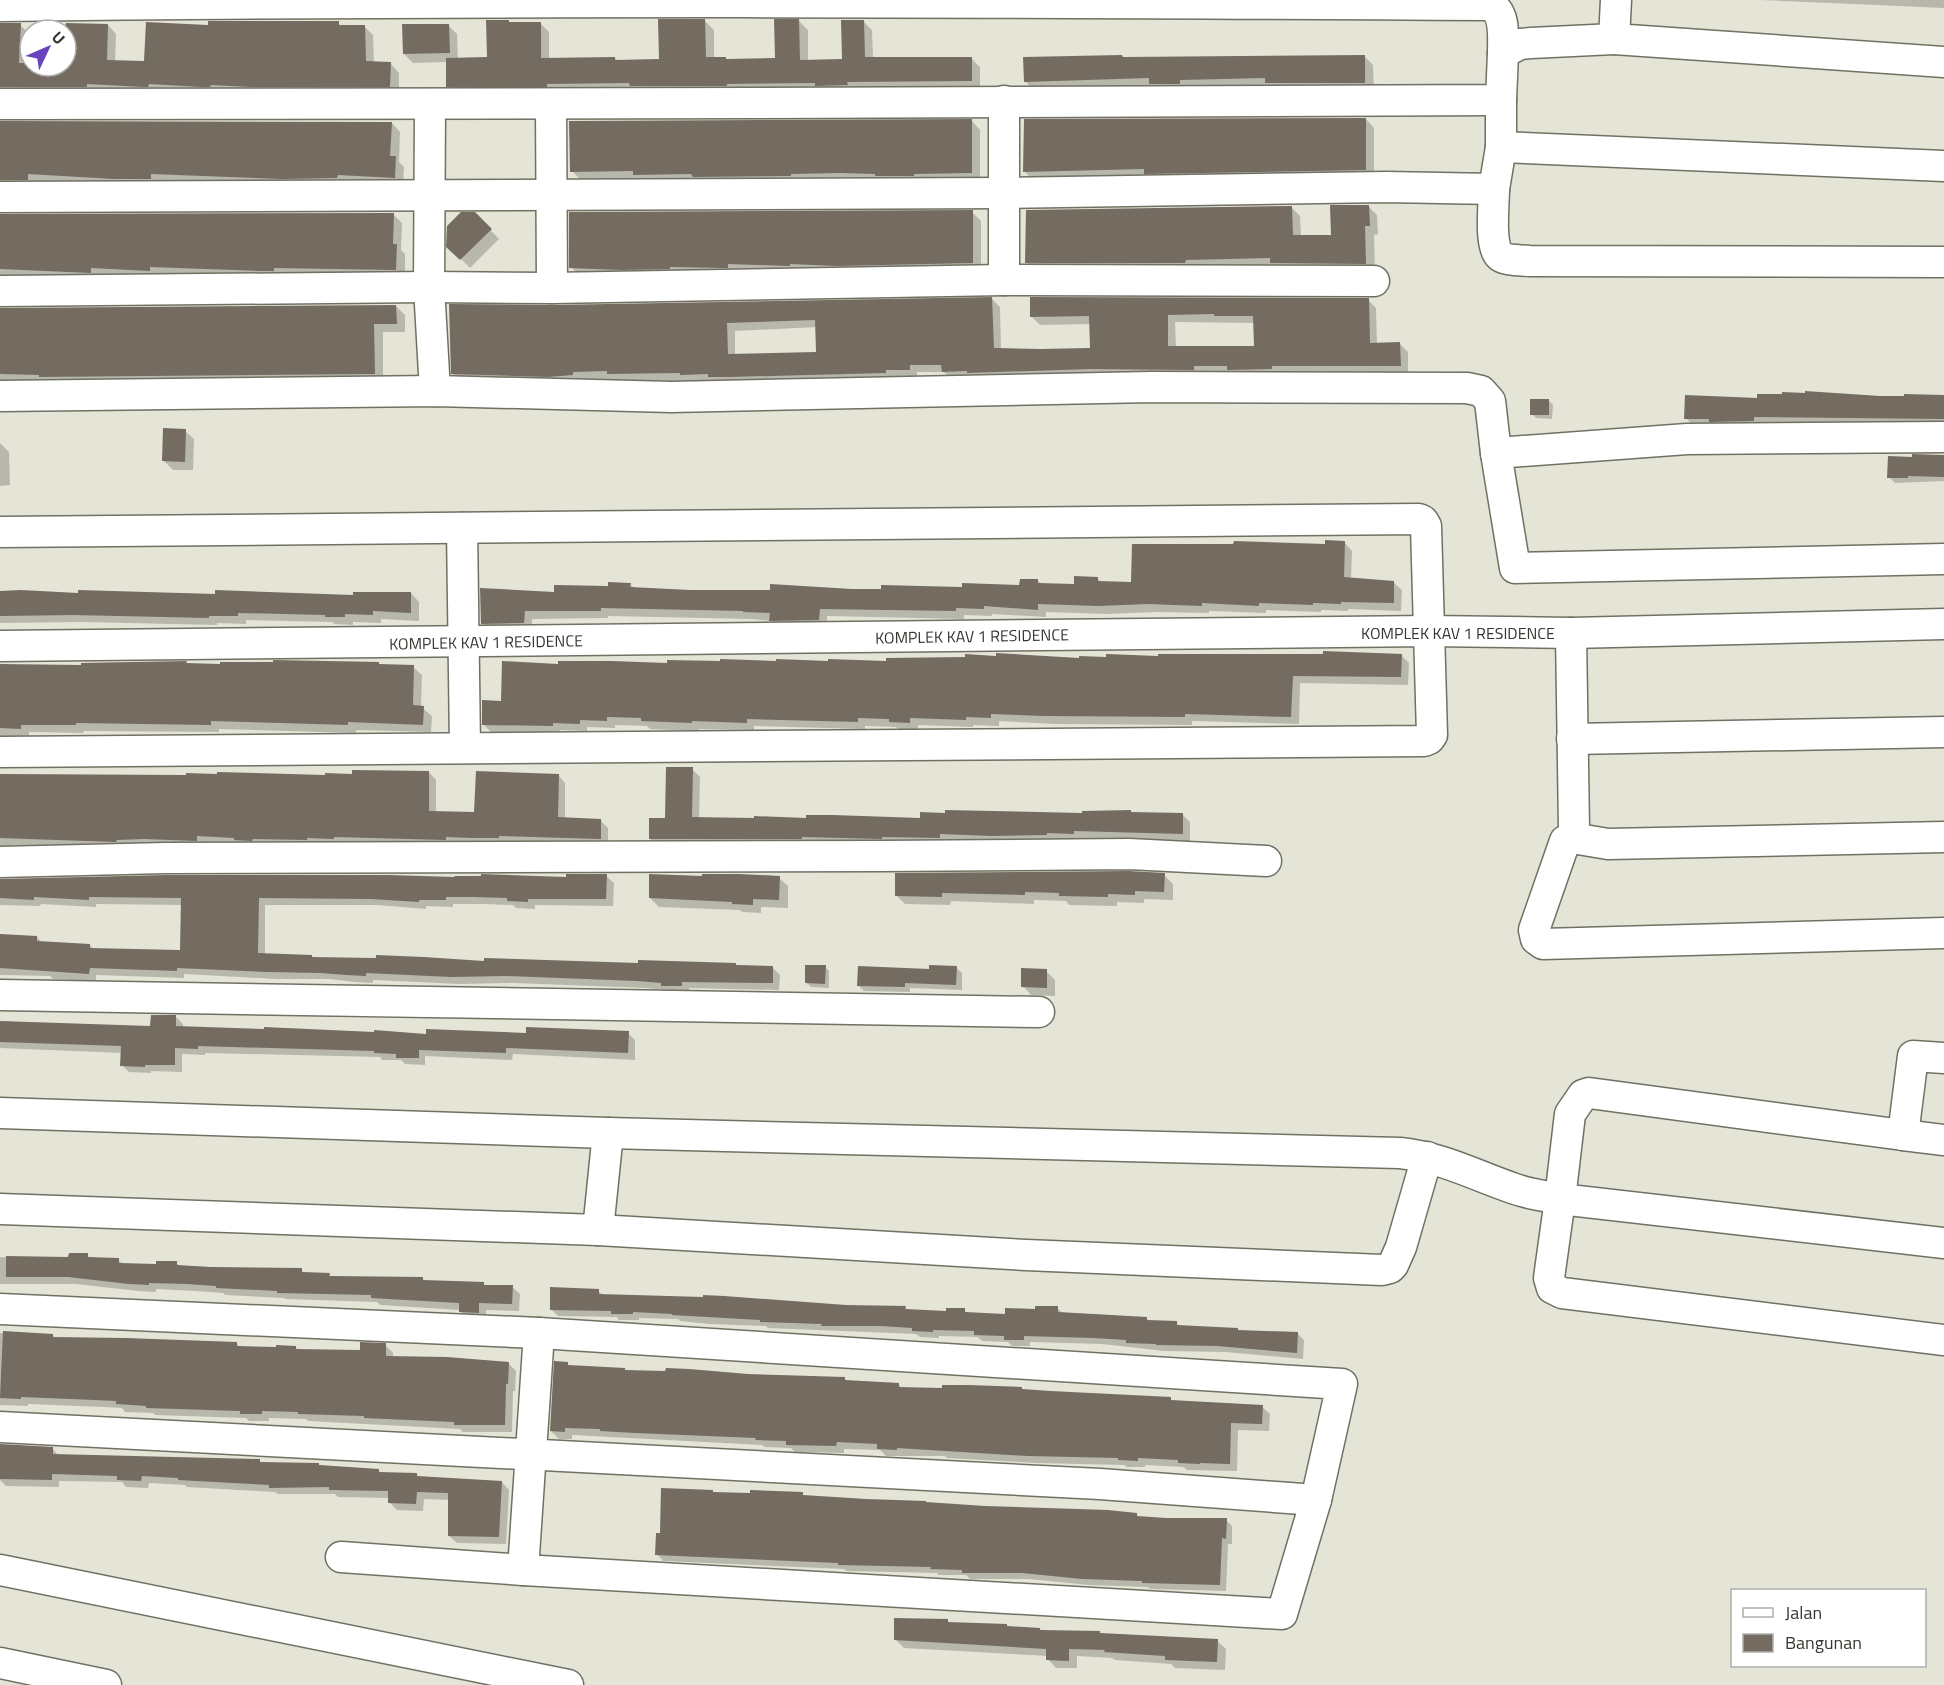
<svg xmlns="http://www.w3.org/2000/svg" width="1944" height="1685" viewBox="0 0 1944 1685" font-family="'Titillium Web',sans-serif">
	<style>
		.shadow { fill: #0003; fill-rule: evenodd }
		.building { fill: #746b61; fill-rule: evenodd }
		.lines { fill: none; stroke-linecap: round; stroke-linejoin: round }
		.minor-casing { stroke: #707063; stroke-width: 33 }
		.minor { stroke: #fff; stroke-width: 30 }
		.labels { text-anchor: middle; stroke-width: 6; stroke-linejoin: round; paint-order: stroke }
		.street-label { font-size: 16px; fill: #363731; stroke: #fff }
	</style>
	<rect width="100%" height="100%" fill="#e5e5d7"/>
	<!-- shadow -->
	<g class="shadow">
		<polygon points="1760,0 1944,0 1944,8"/>
		<polygon points="508,21 511,24 540,23 549,32 549,59 615,58 618,61 661,60 705,21 714,30 714,59 727,60 776,60 799,21 808,30 808,61 844,61 863,21 872,30 873,58 971,58 980,67 980,90 457,95 448,86 447,62 413,63 404,54 448,25 457,34 458,59 488,59"/>
		<polygon points="338,23 342,27 364,26 373,35 374,63 391,64 399,73 399,95 0,94 0,24 20,25 29,33 27,65 66,66 66,30 60,30 60,24 108,25 116,34 115,62 145,63 210,26"/>
		<polygon points="1364,56 1373,65 1374,91 1034,90 1025,81"/>
		<polygon points="1366,119 1374,128 1374,178 1034,181 1025,172"/>
		<polygon points="972,121 980,130 980,181 643,183 639,179 581,180 572,171"/>
		<polygon points="392,123 400,132 399,162 404,167 403,186 0,191 0,125"/>
		<polygon points="1368,206 1377,215 1378,234 1374,235 1375,272 1035,271 1027,262 1291,207 1300,216 1301,237 1332,236"/>
		<polygon points="972,212 981,221 981,272 580,276 571,267"/>
		<polygon points="393,214 402,223 401,250 405,254 405,278 0,278 0,216"/>
		<polygon points="475,214 499,239 470,268 448,246"/>
		<path d="M992 299 1000 307 1001 350 1091 349V324L1040 325 1032 317 1368 300 1376 308 1377 344H1400L1408 352V374L951 379 944 372H917V377L714 382 580 379V382H461L453 374 552 307ZM1175 322 1255 323 1256 348 1176 347ZM817 327 818 353 735 355V331Z"/>
		<polygon points="396,306 405,315 405,332 383,332 383,382 0,383 0,310"/>
		<polygon points="1944,396 1944,426 1694,427 1686,418 1759,399"/>
		<polygon points="1549,401 1553,405 1552,419 1536,418 1532,414"/>
		<polygon points="185,431 194,439 193,470 173,470 164,461"/>
		<polygon points="0,443 9,452 10,485 0,486"/>
		<polygon points="1944,456 1944,481 1895,483 1889,477 1914,459"/>
		<polygon points="1344,542 1352,551 1351,579 1393,582 1402,590 1401,611 1348,609 1348,611 1321,610 1321,612 1266,610 1266,613 1209,611 1209,613 1157,612 1107,614 1046,612 1046,617 992,614 992,616 964,615 964,619 827,616 827,628 779,628 772,621 751,619 608,616 608,618 532,619 532,631 490,631 482,623 555,593 630,584 635,589 690,591 963,589 1021,587 1038,581 1041,584 1075,585 1098,579 1102,583 1132,584"/>
		<polygon points="0,592 217,596 355,596 411,593 419,602 419,621 381,619 381,623 353,622 353,625 335,624 332,622 246,620 246,624 217,623 217,625 82,622 0,623"/>
		<polygon points="998,654 1081,659 1401,655 1409,663 1408,685 1300,683 1299,724 1192,721 1192,725 1055,724 999,721 999,726 973,725 973,727 918,725 918,730 898,729 896,727 865,726 865,729 754,726 754,730 699,729 699,731 650,729 647,726 615,725 615,728 587,727 587,731 560,730 560,733 491,732 483,724 503,702 559,665 888,663 997,657"/>
		<polygon points="186,663 188,665 413,667 422,675 421,707 432,716 431,732 356,730 356,733 219,729 219,732 84,731 83,733 29,732 29,736 0,736 0,666 83,666"/>
		<polygon points="692,769 700,777 699,819 921,820 1084,815 1131,811 1133,813 1183,815 1190,822 1190,841 1081,838 1081,841 658,846 650,839 666,820"/>
		<polygon points="429,772 436,780 436,812 475,814 558,775 565,783 565,819 601,821 608,828 608,846 123,849 12,845 12,848 0,848 0,775 353,775"/>
		<polygon points="1164,875 1173,884 1173,900 1144,899 1144,903 1117,902 1117,906 1069,905 1066,901 1034,900 1034,904 951,901 950,905 905,904 896,895"/>
		<polygon points="606,876 614,883 613,906 535,905 535,909 516,908 513,905 483,904 453,904 453,907 426,906 426,909 378,905 265,905 265,954 312,956 313,958 485,963 736,965 772,967 780,975 779,990 689,988 689,993 670,992 668,990 646,988 514,983 459,984 373,980 373,983 355,982 329,979 276,979 184,974 184,978 96,975 96,981 53,979 50,976 0,975 0,936 37,937 42,943 90,945 93,949 182,951 183,905 96,904 96,907 41,904 40,906 0,905 0,881 567,878"/>
		<polygon points="779,878 788,886 788,908 761,907 761,913 742,912 740,910 659,907 650,898"/>
		<polygon points="825,967 829,971 829,988 811,987 807,983"/>
		<polygon points="956,968 962,973 962,990 910,988 910,992 864,991 858,985 931,970"/>
		<polygon points="1046,971 1055,980 1055,996 1031,995 1023,986"/>
		<polygon points="176,1017 183,1024 183,1028 428,1035 628,1033 635,1040 635,1060 513,1054 512,1060 425,1056 425,1065 405,1064 401,1060 382,1060 380,1057 205,1053 205,1055 182,1054 182,1072 151,1071 151,1073 129,1072 122,1065 122,1053 0,1048 0,1021 10,1021 12,1023 152,1027"/>
		<polygon points="87,1255 91,1259 118,1260 123,1264 158,1265 176,1263 180,1266 301,1270 305,1273 329,1274 332,1277 423,1279 425,1281 483,1283 486,1286 512,1287 520,1294 519,1311 486,1310 486,1320 467,1319 460,1310 380,1305 377,1302 286,1299 284,1298 225,1295 223,1293 196,1291 156,1289 156,1292 138,1291 76,1284 0,1284 0,1257 70,1259"/>
		<polygon points="598,1291 603,1295 846,1307 905,1307 908,1311 948,1312 964,1310 968,1314 1006,1316 1057,1308 1064,1314 1146,1318 1150,1322 1176,1323 1180,1326 1239,1331 1297,1333 1304,1340 1303,1359 1225,1352 1164,1351 1102,1344 1030,1342 1030,1346 1012,1346 1008,1342 982,1341 978,1337 939,1336 939,1338 920,1337 916,1334 768,1328 766,1326 710,1324 680,1321 678,1319 639,1318 639,1320 619,1320 617,1317 558,1316 551,1309"/>
		<polygon points="0,1333 52,1335 56,1339 237,1344 241,1348 295,1347 299,1351 362,1352 385,1345 393,1353 393,1358 508,1363 516,1371 515,1391 513,1391 512,1432 463,1432 460,1429 308,1421 306,1419 269,1418 269,1421 249,1421 246,1418 155,1415 153,1413 125,1412 122,1408 103,1407 28,1404 28,1406 0,1405"/>
		<polygon points="567,1363 571,1367 625,1369 626,1371 844,1378 848,1382 898,1384 902,1388 1021,1388 1024,1391 1170,1399 1173,1401 1262,1407 1270,1414 1269,1431 1238,1430 1237,1471 1187,1470 1183,1467 1145,1465 1145,1467 1127,1467 1124,1465 1037,1463 947,1458 945,1456 886,1456 880,1450 844,1449 844,1453 795,1452 791,1448 765,1447 762,1445 572,1435 572,1439 559,1439 551,1431"/>
		<polygon points="0,1445 52,1448 59,1456 259,1461 262,1464 378,1470 381,1473 416,1474 419,1477 502,1482 509,1490 506,1544 457,1543 449,1536 450,1500 424,1499 423,1511 397,1510 389,1502 389,1498 338,1497 335,1494 278,1494 275,1492 187,1487 185,1485 149,1483 148,1488 126,1487 122,1482 59,1481 59,1487 6,1486 0,1480"/>
		<polygon points="714,1493 802,1494 805,1496 927,1504 1136,1514 1140,1518 1226,1520 1232,1526 1232,1544 1228,1544 1226,1591 1150,1589 1148,1587 1089,1585 1029,1579 970,1579 966,1575 938,1575 937,1573 846,1571 844,1569 663,1561 657,1554 662,1535"/>
		<polygon points="948,1621 951,1624 1040,1629 1043,1632 1217,1641 1226,1649 1225,1670 1175,1668 1171,1664 1115,1660 1112,1658 1077,1656 1077,1668 1056,1668 1048,1659 1048,1656 904,1648 895,1639"/>
	</g>
	<!-- building -->
	<g class="building">
		<polygon points="658,19 705,19 706,57 726,57 726,59 775,58 774,19 799,19 800,60 842,59 841,20 864,20 865,57 972,57 972,81 847,82 848,85 815,86 815,83 727,84 727,86 630,86 629,83 547,84 547,87 446,87 446,58 487,57 486,20 509,20 509,22 541,22 541,58 615,57 615,60 659,59"/>
		<polygon points="208,21 339,21 339,25 365,25 366,61 391,62 390,87 251,87 211,85 210,87 201,87 149,84 148,87 144,87 87,84 87,87 0,87 0,23 21,23 19,63 29,63 29,66 66,66 66,23 108,24 107,60 144,61 146,22 208,25"/>
		<polygon points="402,24 449,24 450,53 403,54"/>
		<polygon points="1122,55 1123,57 1365,55 1365,83 1265,83 1265,78 1180,80 1180,84 1149,84 1149,78 1024,82 1023,57"/>
		<polygon points="1366,118 1366,170 1144,174 1144,169 1023,172 1024,119"/>
		<polygon points="972,119 972,173 914,174 914,176 875,176 875,174 841,173 791,174 791,176 693,177 691,174 633,175 633,171 570,172 569,121"/>
		<polygon points="0,121 392,122 390,156 396,156 395,178 338,175 337,178 282,179 151,174 151,179 114,179 28,174 28,180 0,180"/>
		<polygon points="1330,205 1369,205 1370,226 1365,226 1366,264 1270,263 1270,258 1186,260 1185,263 1025,263 1026,210 1292,206 1293,235 1331,235"/>
		<polygon points="973,210 973,263 837,266 790,264 790,266 728,264 728,268 670,267 670,269 621,270 569,268 569,212"/>
		<polygon points="461,212 475,212 492,229 460,260 446,247 447,226"/>
		<polygon points="394,213 393,244 397,244 396,270 274,268 274,271 260,271 150,267 150,271 91,268 91,273 0,269 0,214"/>
		<path d="M992 297 994 348 1041 349 1090 348 1089 316 1030 317V297L1369 298 1370 343 1400 342 1401 366H1272V369L1227 370V366H1194V370L1091 369 967 373V371L942 372 941 365H910V370H886V373L729 377H708V374L680 375V373L607 374V371L573 372V375L548 377 451 374 449 304 552 305ZM1214 314V316H1253L1254 346H1168V315ZM815 320 816 352 728 354 727 323Z"/>
		<polygon points="396,305 397,324 374,324 375,374 39,377 39,375 0,374 0,308"/>
		<polygon points="1805,391 1880,396 1904,396 1904,394 1944,395 1944,419 1754,417 1754,421 1709,422 1709,419 1684,419 1685,395 1757,398 1757,394 1782,394 1782,392 1805,393"/>
		<rect x="1530" y="399" width="19" height="16"/>
		<polygon points="163,428 186,429 185,462 162,461"/>
		<polygon points="1912,454 1944,455 1944,477 1908,476 1908,478 1887,478 1888,456 1912,457"/>
		<polygon points="1325,540 1345,541 1344,577 1394,581 1394,603 1341,602 1341,604 1313,603 1313,605 1259,603 1259,606 1202,603 1202,606 1148,604 1098,606 1038,604 1038,610 984,606 984,609 956,608 956,611 820,609 819,620 769,621 770,613 743,612 743,611 601,608 601,611 525,611 524,623 481,624 480,588 554,592 554,585 608,586 608,582 631,583 630,587 690,590 770,590 770,584 852,589 881,589 881,585 962,587 962,583 1019,585 1020,579 1038,579 1038,583 1074,584 1074,576 1098,577 1098,581 1131,582 1132,544 1233,544 1234,541 1325,544"/>
		<polygon points="21,590 78,593 78,590 215,594 215,590 353,595 353,592 411,592 411,613 373,611 373,615 345,614 345,617 325,617 325,615 238,613 238,616 209,616 209,618 73,615 0,616 0,591"/>
		<polygon points="1323,651 1402,654 1401,677 1293,676 1291,717 1185,714 1185,717 1046,716 991,714 991,718 966,717 966,720 910,718 910,723 889,722 889,719 858,718 858,722 747,719 747,723 692,721 692,723 641,721 641,718 607,717 607,721 580,720 580,724 553,723 553,726 482,725 482,700 501,701 502,661 558,664 558,661 612,661 667,663 667,660 720,661 720,659 776,661 776,659 828,661 828,659 886,661 886,658 965,657 965,654 996,656 996,653 1079,658 1079,656 1106,657 1106,654 1158,656 1158,654 1323,654"/>
		<polygon points="273,660 379,662 379,664 414,665 413,705 424,706 423,725 348,722 348,725 211,721 211,725 76,723 76,725 21,725 21,729 0,728 0,664 81,665 81,663 187,661 186,663 220,664 220,662 273,662"/>
		<polygon points="666,767 693,767 692,817 754,818 754,816 806,818 806,815 833,815 920,818 920,812 945,813 945,810 1082,813 1082,811 1131,810 1131,812 1183,813 1183,834 1074,831 1074,834 1047,833 1047,835 992,836 940,834 940,838 882,837 882,839 802,837 802,839 649,839 649,818 665,818"/>
		<polygon points="352,770 429,771 429,811 474,812 476,771 559,774 558,817 601,819 601,839 499,836 499,838 472,838 446,837 446,840 334,837 334,839 307,838 307,840 253,839 252,841 234,840 234,838 197,836 197,841 144,839 117,840 116,842 0,838 0,774 186,775 186,773 217,774 217,772 325,775 325,773 352,774"/>
		<polygon points="1129,871 1165,873 1164,892 1135,891 1135,895 1108,894 1108,897 1059,896 1059,893 1025,892 1025,895 942,893 942,897 895,896 895,873"/>
		<polygon points="481,874 566,877 566,874 607,874 606,899 528,899 528,902 507,901 507,898 474,897 446,897 446,900 419,900 419,902 370,899 259,898 258,953 312,955 312,957 376,958 376,955 424,957 484,961 484,958 638,963 638,960 736,963 736,965 773,966 773,983 682,982 682,986 661,986 661,983 637,981 505,976 451,977 366,973 366,976 346,975 321,973 268,972 177,968 177,971 90,968 89,974 0,968 0,934 37,936 37,941 90,944 90,948 180,950 181,898 89,897 89,900 34,897 34,900 0,898 0,879 166,875 388,875 454,877 455,876 481,876"/>
		<polygon points="649,874 702,876 702,874 739,874 780,876 779,900 753,899 753,905 732,904 732,902 649,898"/>
		<polygon points="805,965 826,965 825,984 805,983"/>
		<polygon points="929,965 957,966 956,985 905,983 905,987 857,986 858,966 929,969"/>
		<polygon points="1021,968 1047,969 1047,988 1021,987"/>
		<polygon points="151,1015 176,1015 176,1026 264,1029 264,1027 374,1032 374,1030 426,1034 426,1029 526,1033 526,1027 629,1031 628,1053 506,1048 506,1053 419,1050 419,1058 396,1058 396,1054 374,1053 374,1051 198,1046 198,1049 175,1048 175,1065 145,1065 145,1067 120,1066 121,1046 0,1042 0,1021 150,1026"/>
		<polygon points="69,1253 88,1253 88,1257 119,1258 119,1263 156,1264 156,1261 177,1261 177,1265 210,1267 302,1268 302,1272 330,1273 329,1276 423,1277 423,1280 484,1282 484,1285 513,1285 512,1304 479,1303 479,1313 459,1312 459,1303 371,1298 371,1295 277,1293 277,1291 216,1288 216,1286 187,1284 149,1283 149,1285 129,1284 68,1277 6,1277 6,1256 68,1257"/>
		<polygon points="550,1287 599,1289 599,1294 703,1297 703,1295 724,1296 846,1305 906,1306 905,1309 946,1311 946,1308 965,1308 965,1312 1005,1314 1005,1308 1035,1309 1035,1306 1058,1306 1058,1312 1147,1317 1147,1320 1177,1321 1177,1325 1238,1328 1238,1330 1298,1332 1297,1353 1217,1346 1156,1345 1156,1344 1126,1343 1126,1340 1094,1338 1024,1336 1024,1340 1004,1340 1004,1336 974,1335 974,1331 933,1330 933,1332 912,1331 912,1328 881,1326 821,1326 822,1324 760,1322 760,1320 672,1315 672,1314 633,1312 633,1314 611,1314 611,1311 550,1310"/>
		<polygon points="3,1331 53,1334 53,1337 126,1338 237,1342 237,1346 276,1347 276,1345 296,1346 296,1349 360,1350 360,1342 386,1343 386,1356 447,1357 509,1362 508,1384 506,1384 505,1425 454,1425 454,1422 364,1418 364,1416 298,1414 298,1412 262,1411 262,1414 240,1414 240,1411 146,1408 146,1406 116,1404 116,1401 95,1400 21,1397 21,1399 0,1398"/>
		<polygon points="554,1361 568,1362 568,1365 625,1368 625,1370 665,1371 666,1368 689,1369 748,1374 845,1377 845,1380 899,1383 899,1387 942,1388 942,1385 969,1385 1022,1387 1022,1389 1051,1391 1171,1397 1171,1400 1263,1405 1262,1424 1231,1423 1230,1464 1200,1463 1200,1464 1178,1463 1178,1460 1138,1458 1138,1461 1118,1460 1118,1458 1028,1456 897,1448 897,1450 877,1449 877,1444 837,1442 836,1446 786,1445 786,1441 755,1440 756,1438 635,1433 600,1431 600,1429 565,1428 565,1432 550,1431"/>
		<polygon points="0,1444 53,1447 53,1454 260,1459 260,1462 319,1463 319,1465 379,1469 379,1472 417,1473 417,1476 502,1481 499,1537 448,1536 448,1493 417,1492 416,1504 388,1503 388,1491 329,1490 329,1487 269,1488 269,1485 178,1480 178,1478 142,1476 141,1481 117,1480 117,1476 52,1474 52,1480 0,1479"/>
		<polygon points="661,1488 713,1490 713,1492 750,1493 750,1490 803,1492 803,1495 866,1499 926,1501 926,1502 985,1506 1108,1510 1137,1513 1137,1516 1166,1518 1227,1518 1226,1539 1222,1538 1220,1585 1142,1583 1142,1581 1082,1579 1022,1573 962,1573 962,1570 930,1569 931,1567 838,1565 838,1563 655,1555 656,1533 660,1533"/>
		<polygon points="894,1618 948,1619 948,1622 1007,1624 1007,1626 1040,1628 1040,1630 1100,1631 1100,1633 1218,1639 1217,1662 1165,1660 1165,1656 1104,1652 1105,1650 1069,1649 1069,1661 1046,1660 1046,1649 894,1640"/>
	</g>
	<g class="lines">
		<!-- minor casing -->
		<g class="minor-casing">
			<g id="minor">
				<polyline points="1616,0 1614,39 1944,62"/>
				<path d="M0 6C496 0 992 2 1489 5 1506 11 1503 37 1503 53"/>
				<polyline points="1004,101 1004,280"/>
				<path d="M0 104C500 106 1001 101 1501 100L1503 53 1520 44 1531 43 1614 39"/>
				<polyline points="551,105 552,288"/>
				<polyline points="430,106 429,287 435,391"/>
				<polyline points="1501,147 1944,166"/>
				<path d="M1494 189C1494 204 1489 247 1500 256 1507 261 1521 260 1529 261L1944 262"/>
				<polyline points="0,197 1005,193 1386,187 1494,189 1501,147 1501,100"/>
				<polyline points="0,291 429,287 552,288 1004,280 1374,281"/>
				<polyline points="0,396 435,391 671,397 1151,387 1467,388 1481,391 1490,401 1496,453 1687,439 1944,437"/>
				<polyline points="1496,453 1515,568 1944,559"/>
				<polyline points="462,528 465,747"/>
				<polyline points="0,532 1419,519 1423,521 1426,526 1432,735 1429,739 1424,741 0,752"/>
				<polyline points="1571,633 1574,829 1578,839 1608,844 1944,837"/>
				<polyline points="0,646 1428,631 1571,633 1944,624"/>
				<polyline points="1572,739 1944,732"/>
				<polyline points="1576,836 1565,841 1534,930 1536,939 1543,944 1944,933"/>
				<polyline points="0,862 166,858 883,856 1129,854 1266,861"/>
				<polyline points="0,995 1039,1012"/>
				<path d="M0 1113 608 1133 1400 1153C1444 1158 1474 1175 1515 1189 1529 1194 1545 1196 1560 1199L1570 1114 1583 1095 1589 1093 1903 1135 1913 1056 1944 1058"/>
				<polyline points="1903,1135 1944,1140"/>
				<polyline points="0,1209 598,1230 1026,1255 1382,1270 1390,1268 1393,1265 1401,1247 1427,1157"/>
				<polyline points="598,1230 608,1133"/>
				<polyline points="1944,1243 1560,1199 1549,1278 1552,1288 1562,1293 1944,1340"/>
				<polyline points="0,1309 539,1333 1342,1384 1316,1500 1282,1614 523,1570 341,1557"/>
				<polyline points="0,1427 1100,1484 1316,1500"/>
				<polyline points="0,1570 568,1685"/>
				<polyline points="523,1570 539,1333"/>
				<polyline points="0,1663 106,1685"/>
			</g>
		</g>
		<!-- minor -->
		<use href="#minor" class="minor"/>
	</g>
	<g class="labels">
		<!-- street labels -->
		<g class="street-label">
			<text x="1458" y="639">KOMPLEK KAV 1 RESIDENCE</text>
			<text transform="translate(972 636) rotate(-1)" y="6">KOMPLEK KAV 1 RESIDENCE</text>
			<text transform="translate(486 642) rotate(-1)" y="6">KOMPLEK KAV 1 RESIDENCE</text>
		</g>
	</g>
	<!-- legend -->
	<rect x="1731" y="1589" width="195" height="78" fill="#ffffff" stroke="#afafad" stroke-width="1.5"/>
	<rect x="1743" y="1608" width="30" height="9" fill="#ffffff" stroke="#afafad" stroke-width="1.5"/>
	<text x="1785" y="1619" font-size="18" fill="#363731">Jalan</text>
	<rect x="1743" y="1634" width="30" height="18" fill="#746b61" stroke="#afafad" stroke-width="1.5"/>
	<text x="1785" y="1649" font-size="18" fill="#363731">Bangunan</text>
	<!-- north arrow -->
	<g transform="translate(48 48) rotate(46)"><circle r="28" fill="#ffffff" stroke="#afafad" stroke-width="1.5"/>
	<path d="M0-4.5L10 22L0 15L-10 22Z" fill="#6a44bc"/>
	<text y="-9" font-size="16" font-weight="bold" text-anchor="middle" fill="#363731">U</text>
	</g>
</svg>
